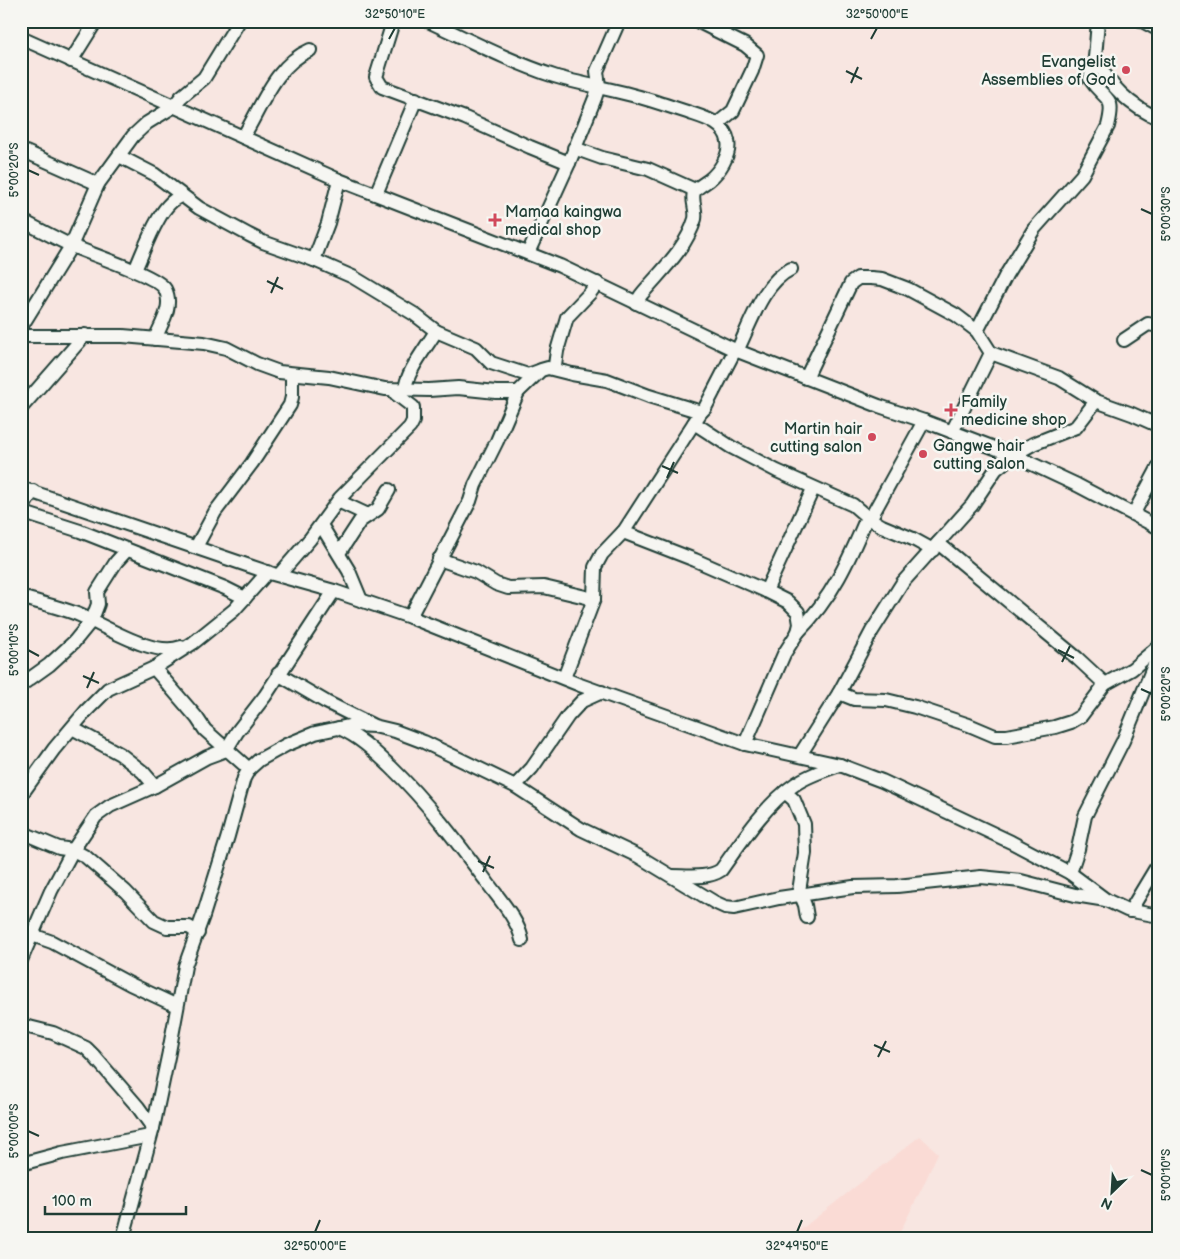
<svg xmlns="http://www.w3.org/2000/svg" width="1180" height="1259" viewBox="0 0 1180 1259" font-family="'Balsamiq Sans',sans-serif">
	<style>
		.built { fill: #fadbd5 }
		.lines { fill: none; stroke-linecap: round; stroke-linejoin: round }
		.minor-casing { stroke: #1f3d34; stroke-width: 16 }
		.minor { stroke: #f6f6f2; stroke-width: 12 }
		.ticks { fill: none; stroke: #1f3d34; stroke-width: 2 }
		.poi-dot { fill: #d1495b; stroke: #f6f6f2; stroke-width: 2 }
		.labels { text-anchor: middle; stroke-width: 5; stroke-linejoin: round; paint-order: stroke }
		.poi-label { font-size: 16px; fill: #1f3d34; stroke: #f6f6f2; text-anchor: start }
		.neatline { fill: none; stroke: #1f3d34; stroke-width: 2 }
		.ticks-label { font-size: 12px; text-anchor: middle; fill: #1f3d34 }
	</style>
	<rect width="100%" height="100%" fill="#f8e6e1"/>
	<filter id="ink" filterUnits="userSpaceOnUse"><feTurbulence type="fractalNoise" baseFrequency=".02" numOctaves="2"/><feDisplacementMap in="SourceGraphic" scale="10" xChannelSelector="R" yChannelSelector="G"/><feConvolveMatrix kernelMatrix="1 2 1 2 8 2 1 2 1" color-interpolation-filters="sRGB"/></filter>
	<g filter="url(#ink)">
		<!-- built -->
		<polygon class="built" points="920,1136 938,1153 923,1186 897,1238 796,1238 794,1235"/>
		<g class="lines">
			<!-- minor casing -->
			<g class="minor-casing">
				<g id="minor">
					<path d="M428 21C469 40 511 62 554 76 580 84 606 88 632 95 652 100 671 107 690 113 705 118 725 123 728 141 731 155 719 172 709 180 704 184 697 187 694 192 691 201 697 209 695 219 686 249 661 271 641 295L636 303"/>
					<polyline points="697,21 745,45 757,55 752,71 733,111 717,124"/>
					<polyline points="1142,21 1159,30"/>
					<polyline points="393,22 376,77 382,87 465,118 530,147 569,163"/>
					<polyline points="21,38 339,180 560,266 735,350 879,406 924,421 1013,455 1077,485 1159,528"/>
					<path d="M1095 58C1108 84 1131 108 1159 118"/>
					<polyline points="71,61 96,21"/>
					<path d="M243 137C262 106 275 65 310 50"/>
					<polyline points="574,148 602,158 648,169 695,190"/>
					<polyline points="21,153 26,152 98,184"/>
					<polyline points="119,156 154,174 199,208 249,235 263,242 314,260 353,277 414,314 436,331 476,348 491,363 528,375 539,371"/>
					<polyline points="376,194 416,99"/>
					<path d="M21 220C38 229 55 238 72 246 90 254 158 276 165 289 174 306 161 324 155 339"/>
					<polyline points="528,253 569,163 595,98 599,86 597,71 619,21"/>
					<polyline points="314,260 328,223 339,180"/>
					<path d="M135 270C144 251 160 201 182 196"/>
					<polyline points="21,327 71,246 98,184 133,136 147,123 173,107 181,97 204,78 239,21"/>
					<path d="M977 331 1006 275 1034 229 1082 175 1108 126C1116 94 1105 102 1090 79L1095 58 1098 21"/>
					<polyline points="21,336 123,336 204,343 226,348 257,364 279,372 329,377 385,389 429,390 458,388 496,392 518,392 541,370 548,368 572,374 607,380 649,396 701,412"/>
					<polyline points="1124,340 1148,324 1159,326"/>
					<path d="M737 351C750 325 763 282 791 269"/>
					<polyline points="556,369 555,365 557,351 567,317 590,293 597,283"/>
					<polyline points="806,378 851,283 858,278 871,278 882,279 908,289 956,315 977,331 991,353 1059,378 1096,401 1132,414 1159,426"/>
					<path d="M405 390C406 372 427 347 436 331"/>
					<polyline points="21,408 85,335"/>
					<polyline points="694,423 731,447 777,471 853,505 867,517 882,526 913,539 933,550"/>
					<polyline points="952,432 991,353"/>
					<polyline points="21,488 273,574 334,591 410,617 580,685 745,744 840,765 882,781 1011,842 1070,873 1106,900 1127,910 1159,916"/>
					<polyline points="338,501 368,515"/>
					<polyline points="21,510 33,491"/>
					<polyline points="21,512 80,531 225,588 245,598"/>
					<polyline points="1134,513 1159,466"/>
					<polyline points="870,519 924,421"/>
					<polyline points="321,525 349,571 361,600"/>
					<polyline points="623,532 695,560 766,591 788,602 798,612 800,624 798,632 784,654 745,744"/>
					<polyline points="938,543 1077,658 1105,684"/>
					<polyline points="196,547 215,512 252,463 290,405 292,397 292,375"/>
					<polyline points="339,553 360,521 378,509 389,490"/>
					<polyline points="439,559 476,572 496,584 508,588 544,587 594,599"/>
					<polyline points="279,575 310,539 340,498 410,427 413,421 413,407 396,394 395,390"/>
					<polyline points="766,591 813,489"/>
					<path d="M21 597C40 603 59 607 77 614 104 625 153 658 181 647"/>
					<polyline points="410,617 470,501 475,485 497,441 518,392"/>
					<path d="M798 632C832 598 849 560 867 517"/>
					<polyline points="154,668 197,718 205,730 249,769"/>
					<polyline points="278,674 326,702 372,725"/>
					<polyline points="564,678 594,599 595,567 602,554 624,531 701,412 705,408 735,350"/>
					<polyline points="21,685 49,665 74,642 92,620 98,604 97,592 116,562 127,550"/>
					<polyline points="839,693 854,699 886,700 915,707 969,725 995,736 1007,736 1055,727 1071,722 1081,716 1105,684 1132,669 1159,646"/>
					<polyline points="72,728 120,754 143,772 155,786"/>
					<path d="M339 728C360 737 375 752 391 767 427 802 457 842 487 882 499 899 518 919 522 940"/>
					<polyline points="800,755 839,693 872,631 903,582 972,505 996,469 1013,455 1033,444 1076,427 1096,401"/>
					<polyline points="515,786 532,768 568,716 582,701 602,692"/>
					<polyline points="785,792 794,800 804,824 805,853 799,891 805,905 807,917"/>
					<polyline points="21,795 54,749 87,710 108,689 154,668 193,643 234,610 268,572"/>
					<polyline points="21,832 59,848 73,850 86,857 125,891 154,921 167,927 189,927 198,933"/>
					<polyline points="1070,873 1078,849 1085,816 1123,741 1154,665 1159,649"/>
					<path d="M672 876C687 876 708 879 721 870 741 842 766 804 794 785 808 775 825 770 840 765"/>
					<polyline points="1130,911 1159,863"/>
					<polyline points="21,931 52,942 130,984 177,1006"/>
					<polyline points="21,960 51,891 73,850 96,816 110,806 155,786 207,757 226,750 237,732 265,696 334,591"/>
					<polyline points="21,1025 53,1033 86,1048 94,1056 138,1107 153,1128"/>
					<polyline points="21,1164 62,1153 150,1136"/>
					<polyline points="123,1238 153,1128 169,1052 185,966 203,916 228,836 244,778 249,769 259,760 286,745 315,733 353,725 374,726 395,731 424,742 515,786 581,829 638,856 714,902 725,907 734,908 779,898 853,887 897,886 981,877 1021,881 1075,895 1106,900"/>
				</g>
			</g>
			<!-- minor -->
			<use href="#minor" class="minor"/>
		</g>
	</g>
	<!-- ticks -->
	<path class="ticks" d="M389 39 395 28M871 39 877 28M846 71 862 79M851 83 858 67M28 170 39 175M1141 209 1152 214M267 281 283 289M271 293 278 277M662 466 678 473M667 478 674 462M28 650 39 656M1058 650 1074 658M1062 662 1070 646M83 676 99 683M87 688 94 672M1141 689 1152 694M478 861 494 868M483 872 490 856M874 1045 890 1052M878 1057 886 1041M28 1131 39 1136M1141 1170 1152 1175M315 1232 320 1220M797 1232 802 1220"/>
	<!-- markers -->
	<g class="poi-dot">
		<circle cx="1126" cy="70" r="5"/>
		<path d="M492.5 212.5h5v5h5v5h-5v5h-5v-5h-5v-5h5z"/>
		<path d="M948.5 402.5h5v5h5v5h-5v5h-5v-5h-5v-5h5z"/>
		<circle cx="872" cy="437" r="5"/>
		<circle cx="923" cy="454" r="5"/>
	</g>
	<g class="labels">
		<!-- poi labels -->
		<g class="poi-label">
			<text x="1116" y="67" text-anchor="end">Evangelist<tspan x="1116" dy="18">Assemblies of God</tspan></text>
			<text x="505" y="217">Mamaa kaingwa<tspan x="505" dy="18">medical shop</tspan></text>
			<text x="961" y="407">Family<tspan x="961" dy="18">medicine shop</tspan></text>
			<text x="862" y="434" text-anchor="end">Martin hair<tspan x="862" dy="18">cutting salon</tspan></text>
			<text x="933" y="451">Gangwe hair<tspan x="933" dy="18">cutting salon</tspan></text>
		</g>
	</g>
	<!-- margin -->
	<rect width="1180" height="1259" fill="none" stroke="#f6f6f2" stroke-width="55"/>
	<!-- north arrow -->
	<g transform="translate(1112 1192) rotate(205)" stroke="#f6f6f2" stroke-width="4" paint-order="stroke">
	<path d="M0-4L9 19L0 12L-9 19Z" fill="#1f3d34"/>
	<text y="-8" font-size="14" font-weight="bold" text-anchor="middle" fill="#1f3d34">N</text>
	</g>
	<!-- scale -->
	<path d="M45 1206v8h141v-8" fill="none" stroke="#1f3d34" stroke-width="2.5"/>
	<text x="52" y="1206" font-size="15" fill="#1f3d34" stroke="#f6f6f2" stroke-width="4" paint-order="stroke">100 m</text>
	<rect x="28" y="28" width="1124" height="1204" class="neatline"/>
	<g class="ticks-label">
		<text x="395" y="18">32°50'10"E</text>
		<text x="877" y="18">32°50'00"E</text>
		<text transform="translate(14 170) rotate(-90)" y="4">5°00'20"S</text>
		<text transform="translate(1166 214) rotate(-90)" y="4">5°00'30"S</text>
		<text transform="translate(14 650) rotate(-90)" y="4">5°00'10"S</text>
		<text transform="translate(1166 694) rotate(-90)" y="4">5°00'20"S</text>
		<text transform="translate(14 1131) rotate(-90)" y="4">5°00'00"S</text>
		<text transform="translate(1166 1175) rotate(-90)" y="4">5°00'10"S</text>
		<text x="315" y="1250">32°50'00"E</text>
		<text x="797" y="1250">32°49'50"E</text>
	</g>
</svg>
